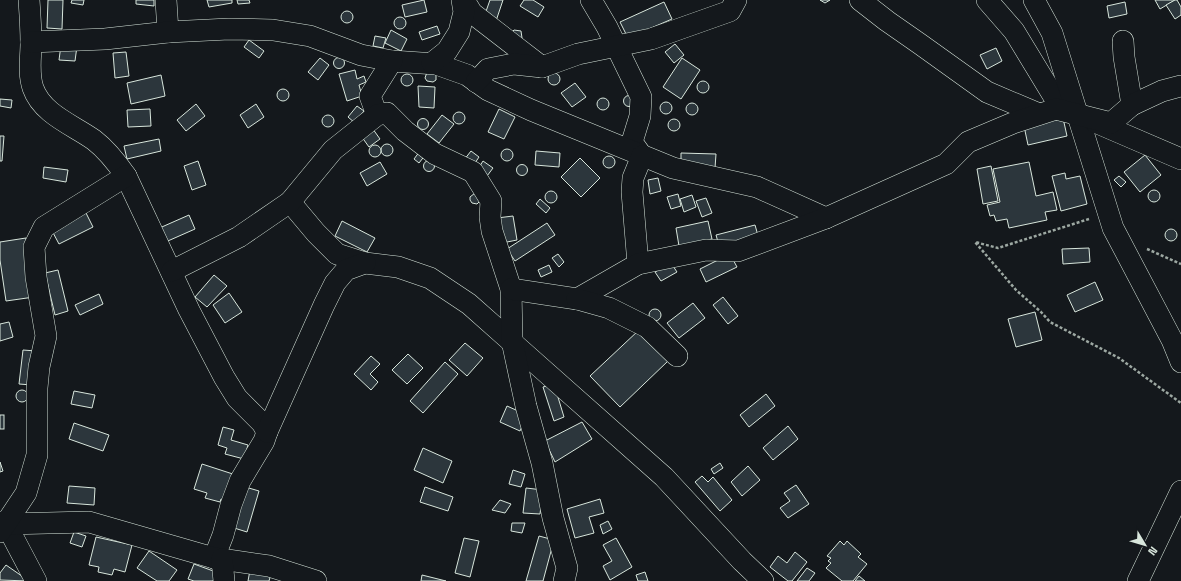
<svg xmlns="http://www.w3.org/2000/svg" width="1181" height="581" viewBox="0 0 1181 581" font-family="'Space Grotesk',sans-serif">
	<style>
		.building { fill: #2c363c; stroke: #d8e6dc }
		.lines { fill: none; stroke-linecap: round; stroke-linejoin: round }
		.minor-casing { stroke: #d8e6dc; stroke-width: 22 }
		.path { stroke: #9da8a2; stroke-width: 2.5; stroke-dasharray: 3 2; stroke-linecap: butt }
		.minor { stroke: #14181c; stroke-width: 21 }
	</style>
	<rect width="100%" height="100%" fill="#14181c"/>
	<!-- building -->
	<g class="building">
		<polygon points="48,0 63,0 62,29 47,28"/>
		<polygon points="72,0 84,0 83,5 71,3"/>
		<polygon points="136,0 154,0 154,6 136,4"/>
		<polygon points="207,0 232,0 232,3 209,7"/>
		<polygon points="237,0 249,0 250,3 238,4"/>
		<polygon points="424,0 427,12 405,17 402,5"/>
		<polygon points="490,0 503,0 496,21 484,17"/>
		<polygon points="524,0 533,0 544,7 538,17 520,6"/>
		<polygon points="820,0 830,0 825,3"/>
		<polygon points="1155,0 1175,0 1160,9"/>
		<polygon points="1175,0 1177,0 1181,7 1181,15 1175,19 1166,5"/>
		<polygon points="664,2 672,19 628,38 620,22"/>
		<polygon points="1125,2 1127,14 1109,18 1107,6"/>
		<circle cx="347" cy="17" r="6"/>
		<circle cx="400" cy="23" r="6"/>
		<polygon points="437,26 440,34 422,40 419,32"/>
		<polygon points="391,30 407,39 401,51 385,43"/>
		<polygon points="514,30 521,31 522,38 520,41 511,33"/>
		<polygon points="375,36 386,38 383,48 373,46"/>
		<polygon points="249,40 264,51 259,58 244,47"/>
		<polygon points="675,44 684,55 674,63 665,52"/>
		<polygon points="61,45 77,46 75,61 59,60"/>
		<polygon points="996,48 1002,61 987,69 980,55"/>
		<polygon points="126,52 129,76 115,78 113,53"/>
		<circle cx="339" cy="63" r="5.5"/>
		<polygon points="320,58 329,65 318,80 308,72"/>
		<polygon points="682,58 700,70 681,99 663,87"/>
		<polygon points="355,70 357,79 364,76 366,82 359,85 362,96 347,101 339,74"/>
		<polygon points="427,72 436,74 436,80 433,82 427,81 425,78"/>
		<circle cx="554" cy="79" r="6"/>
		<circle cx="407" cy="80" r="6"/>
		<polygon points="161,75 165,96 131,104 127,83"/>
		<circle cx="703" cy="87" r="6"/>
		<polygon points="575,83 586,97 572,107 561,93"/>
		<polygon points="418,86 435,87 434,108 419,107"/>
		<circle cx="283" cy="95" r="6"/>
		<circle cx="629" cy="101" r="5.5"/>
		<circle cx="603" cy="104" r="6"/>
		<polygon points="0,99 12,100 11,108 0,106"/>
		<circle cx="666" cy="108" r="6"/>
		<circle cx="692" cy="109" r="6"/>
		<polygon points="196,104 205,116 186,131 177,120"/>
		<polygon points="256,104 264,117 248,128 240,115"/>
		<polygon points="357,106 364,111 355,123 348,117"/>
		<polygon points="150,109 151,126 128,127 127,110"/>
		<polygon points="499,109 515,117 504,139 488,132"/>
		<circle cx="459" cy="118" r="6"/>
		<polygon points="442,115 454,124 439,143 427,134"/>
		<circle cx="328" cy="121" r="6"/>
		<polygon points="1063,118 1067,136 1028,145 1024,126"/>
		<circle cx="423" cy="124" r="5.5"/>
		<circle cx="674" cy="125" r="6"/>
		<polygon points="370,125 380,139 369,147 359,133"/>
		<polygon points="0,136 4,136 2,161 0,161"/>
		<polygon points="159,139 161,151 127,159 124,146"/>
		<circle cx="387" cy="150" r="6"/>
		<circle cx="375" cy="151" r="6"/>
		<circle cx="507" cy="155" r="6"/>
		<polygon points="420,151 426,154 419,163 414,159"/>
		<polygon points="471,151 479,157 473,166 464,160"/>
		<polygon points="536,151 560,153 559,167 535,165"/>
		<polygon points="681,153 716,154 715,168 681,168"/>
		<polygon points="1145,155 1161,175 1140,192 1124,172"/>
		<circle cx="609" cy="162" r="6"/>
		<polygon points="580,158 600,178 581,197 561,177"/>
		<circle cx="429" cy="166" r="5.5"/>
		<polygon points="198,161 206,185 192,190 184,166"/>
		<polygon points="483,161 493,168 487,176 478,169"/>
		<polygon points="380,162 387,174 367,186 360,173"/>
		<polygon points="1029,162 1036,196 1053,192 1057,210 1045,212 1047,220 1009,228 1007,219 996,221 994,215 990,216 987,205 1000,202 993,169"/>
		<circle cx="522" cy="170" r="5.5"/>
		<polygon points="991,166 998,201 983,204 977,169"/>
		<polygon points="44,167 68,170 66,182 43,178"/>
		<polygon points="1065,173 1066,179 1080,176 1087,204 1061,211 1052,176"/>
		<polygon points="1119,176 1126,182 1121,187 1114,180"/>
		<polygon points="658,178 661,191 650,194 648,180"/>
		<circle cx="1154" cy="196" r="6"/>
		<circle cx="551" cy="197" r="6"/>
		<polygon points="475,193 481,200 477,204 472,203 470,200 470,197"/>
		<polygon points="678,194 681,206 671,209 667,197"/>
		<polygon points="692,195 696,207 684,212 680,199"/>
		<polygon points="706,198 712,213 702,217 696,201"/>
		<polygon points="540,199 550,208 546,213 536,204"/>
		<polygon points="84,209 93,227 59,244 50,227"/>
		<polygon points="189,215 195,229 161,244 155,230"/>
		<polygon points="513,216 517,240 502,243 497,218"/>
		<polygon points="342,221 375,238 367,252 335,236"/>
		<polygon points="708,221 712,239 679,246 676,228"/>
		<polygon points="547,223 555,235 515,261 507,249"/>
		<polygon points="755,225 759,239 720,249 716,235"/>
		<circle cx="1171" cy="235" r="6"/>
		<polygon points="26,238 34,297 6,301 0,260 0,242"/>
		<polygon points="1089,248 1090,262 1063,264 1062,249"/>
		<polygon points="558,254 564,262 559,267 552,258"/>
		<polygon points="730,254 737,267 706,282 700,269"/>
		<polygon points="671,263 677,272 661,281 655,272"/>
		<polygon points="549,265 552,272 541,277 538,270"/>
		<polygon points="58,270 68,311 55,315 45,273"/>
		<polygon points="214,275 227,286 207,307 195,297"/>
		<polygon points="1095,282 1103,300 1075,312 1067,295"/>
		<polygon points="229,293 242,312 225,323 213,305"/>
		<polygon points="99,294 103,304 80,315 75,305"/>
		<polygon points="723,297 738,316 728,324 713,305"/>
		<polygon points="693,303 705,318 679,338 667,323"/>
		<circle cx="655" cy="315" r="6"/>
		<polygon points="1035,312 1042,340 1016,347 1008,319"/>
		<polygon points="9,322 13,337 0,341 0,324"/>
		<polygon points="639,330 668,361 620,407 590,376"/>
		<polygon points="465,343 483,358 467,376 449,360"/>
		<polygon points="23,350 36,351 32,385 19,384"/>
		<polygon points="408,354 423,368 407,384 392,370"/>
		<polygon points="371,356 380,364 370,374 378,382 371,390 354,374"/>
		<polygon points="445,362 458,374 423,413 410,401"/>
		<polygon points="554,384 564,417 554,421 543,387"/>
		<circle cx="22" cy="396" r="6"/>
		<polygon points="74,391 95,395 92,408 71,404"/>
		<polygon points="766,394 775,406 749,427 740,415"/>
		<polygon points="507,406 527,415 520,431 500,422"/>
		<rect x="0" y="415" width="4" height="14"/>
		<polygon points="582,422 592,439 555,462 545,441"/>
		<polygon points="74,423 109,435 103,451 69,439"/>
		<polygon points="788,426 798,439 773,460 763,448"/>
		<polygon points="223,427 234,430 231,440 248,445 244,459 225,454 227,448 218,445"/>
		<polygon points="423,448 452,461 443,483 414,470"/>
		<polygon points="0,462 3,471 0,472"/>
		<polygon points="720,463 723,468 714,474 711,469"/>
		<polygon points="202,464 239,476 230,502 221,499 220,502 205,498 207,493 194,489"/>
		<polygon points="748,466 760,480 742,496 731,482"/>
		<polygon points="513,470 525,474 521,487 509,484"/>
		<polygon points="702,476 708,482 713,477 732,500 720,511 695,482"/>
		<polygon points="796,485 809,504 788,518 780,508 790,501 784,493"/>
		<polygon points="69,486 95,488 94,505 67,503"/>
		<polygon points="242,486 259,491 247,532 231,527"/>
		<polygon points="425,487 453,497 448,511 420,502"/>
		<polygon points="526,488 543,490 540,514 523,513"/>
		<polygon points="600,499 604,513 589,517 594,533 575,538 567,509"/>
		<polygon points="500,500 511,504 505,513 492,510"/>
		<polygon points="608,521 612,529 603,534 600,525"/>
		<polygon points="512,523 525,523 522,533 511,531"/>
		<polygon points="74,532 86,536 82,547 70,543"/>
		<polygon points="539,536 554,540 543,581 526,581"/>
		<polygon points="96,537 132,545 125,572 114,569 112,575 98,572 99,567 89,565"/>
		<polygon points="464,538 479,541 470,577 455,573"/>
		<polygon points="616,538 632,567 610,580 603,566 612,561 603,545"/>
		<polygon points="840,541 844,545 847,541 861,554 858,557 867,564 853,581 842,581 826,568 831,563 828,561 831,558 827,556"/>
		<polygon points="149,551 177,570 169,581 157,581 137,568"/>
		<polygon points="795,552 807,562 792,581 788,581 770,567 778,556 787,563"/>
		<polygon points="194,564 216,572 213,581 194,581 188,579"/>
		<polygon points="6,565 29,581 0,580 0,573"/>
		<polygon points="807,568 815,573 809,581 797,581"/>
		<polygon points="250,570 271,574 269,581 248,581"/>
		<polygon points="645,572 648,581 638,581 636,575"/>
		<polygon points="422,575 446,581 421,581"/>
		<polygon points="859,576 865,581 855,581"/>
	</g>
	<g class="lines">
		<!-- minor casing -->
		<g class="minor-casing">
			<g id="minor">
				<path d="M29 0C30 14 31 28 31 43 31 57 28 74 33 88 42 114 73 125 94 140 107 150 117 163 126 176L189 310 224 377 237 398 262 423 267 432 264 441 240 481 231 505 223 535 214 558"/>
				<polyline points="166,0 168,32"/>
				<polyline points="464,0 472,13 542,67"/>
				<polyline points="591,0 607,27 641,97 640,116 632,142 642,156"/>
				<polyline points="860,0 887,21 920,44 987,92 1039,114"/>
				<polyline points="987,0 1014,31 1062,110"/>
				<polyline points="1034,0 1052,33 1113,228 1172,340 1181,362"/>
				<polyline points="1123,41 1124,57 1132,105"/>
				<polyline points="31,42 105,39 168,32 229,29 273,30 310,36 361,55 392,61 436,64 467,75 488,90 531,110 673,168 757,187 826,218"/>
				<polyline points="432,63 447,51 459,32 464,12 462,0"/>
				<polyline points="476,82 488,69 514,64 542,67 578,54 651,39 730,11 736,0"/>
				<polyline points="377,115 370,96 392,61"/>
				<polyline points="1095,122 1181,159"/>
				<polyline points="290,202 316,233 337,254 365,263 398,267 430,278 469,304 664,477 742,561 763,581"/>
				<polyline points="638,264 632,192 633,178 642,156"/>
				<polyline points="172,271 239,237 290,202 333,150 377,115 387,113 405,131 435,154 473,172 491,201 490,217 492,231 511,289 512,341 526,406 542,463 553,518 567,568 564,581"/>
				<polyline points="511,289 577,299 638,264 706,250 738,251 826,218 946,164 968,142 1013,123 1056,109 1111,123 1132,105 1162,91 1181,86"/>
				<polyline points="577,299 609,308 647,327 677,356"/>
				<polyline points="267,432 324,305 335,283 346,270 365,263"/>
				<polyline points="0,522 6,524 36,581"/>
				<polyline points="6,524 89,522 214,558 269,566 316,581"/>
				<polyline points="0,532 26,493 37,455 37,388 39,367 46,336 36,277 34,247 44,227 126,176"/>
				<polyline points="222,559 224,581"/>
				<polyline points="1138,581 1181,491"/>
			</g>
		</g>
		<!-- path -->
		<g class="path">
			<polyline points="1089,219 998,248 975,242 1016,290 1041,312 1050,322 1119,358 1181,403"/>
			<polyline points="1147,249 1181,264"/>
		</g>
		<!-- minor -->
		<use href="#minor" class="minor"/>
	</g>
	<!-- north arrow -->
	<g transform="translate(1145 545) rotate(128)" stroke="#14181c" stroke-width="3" paint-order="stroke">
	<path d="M0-3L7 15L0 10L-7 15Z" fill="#d8e6dc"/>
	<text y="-6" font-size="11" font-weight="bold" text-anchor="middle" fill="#d8e6dc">N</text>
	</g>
</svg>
